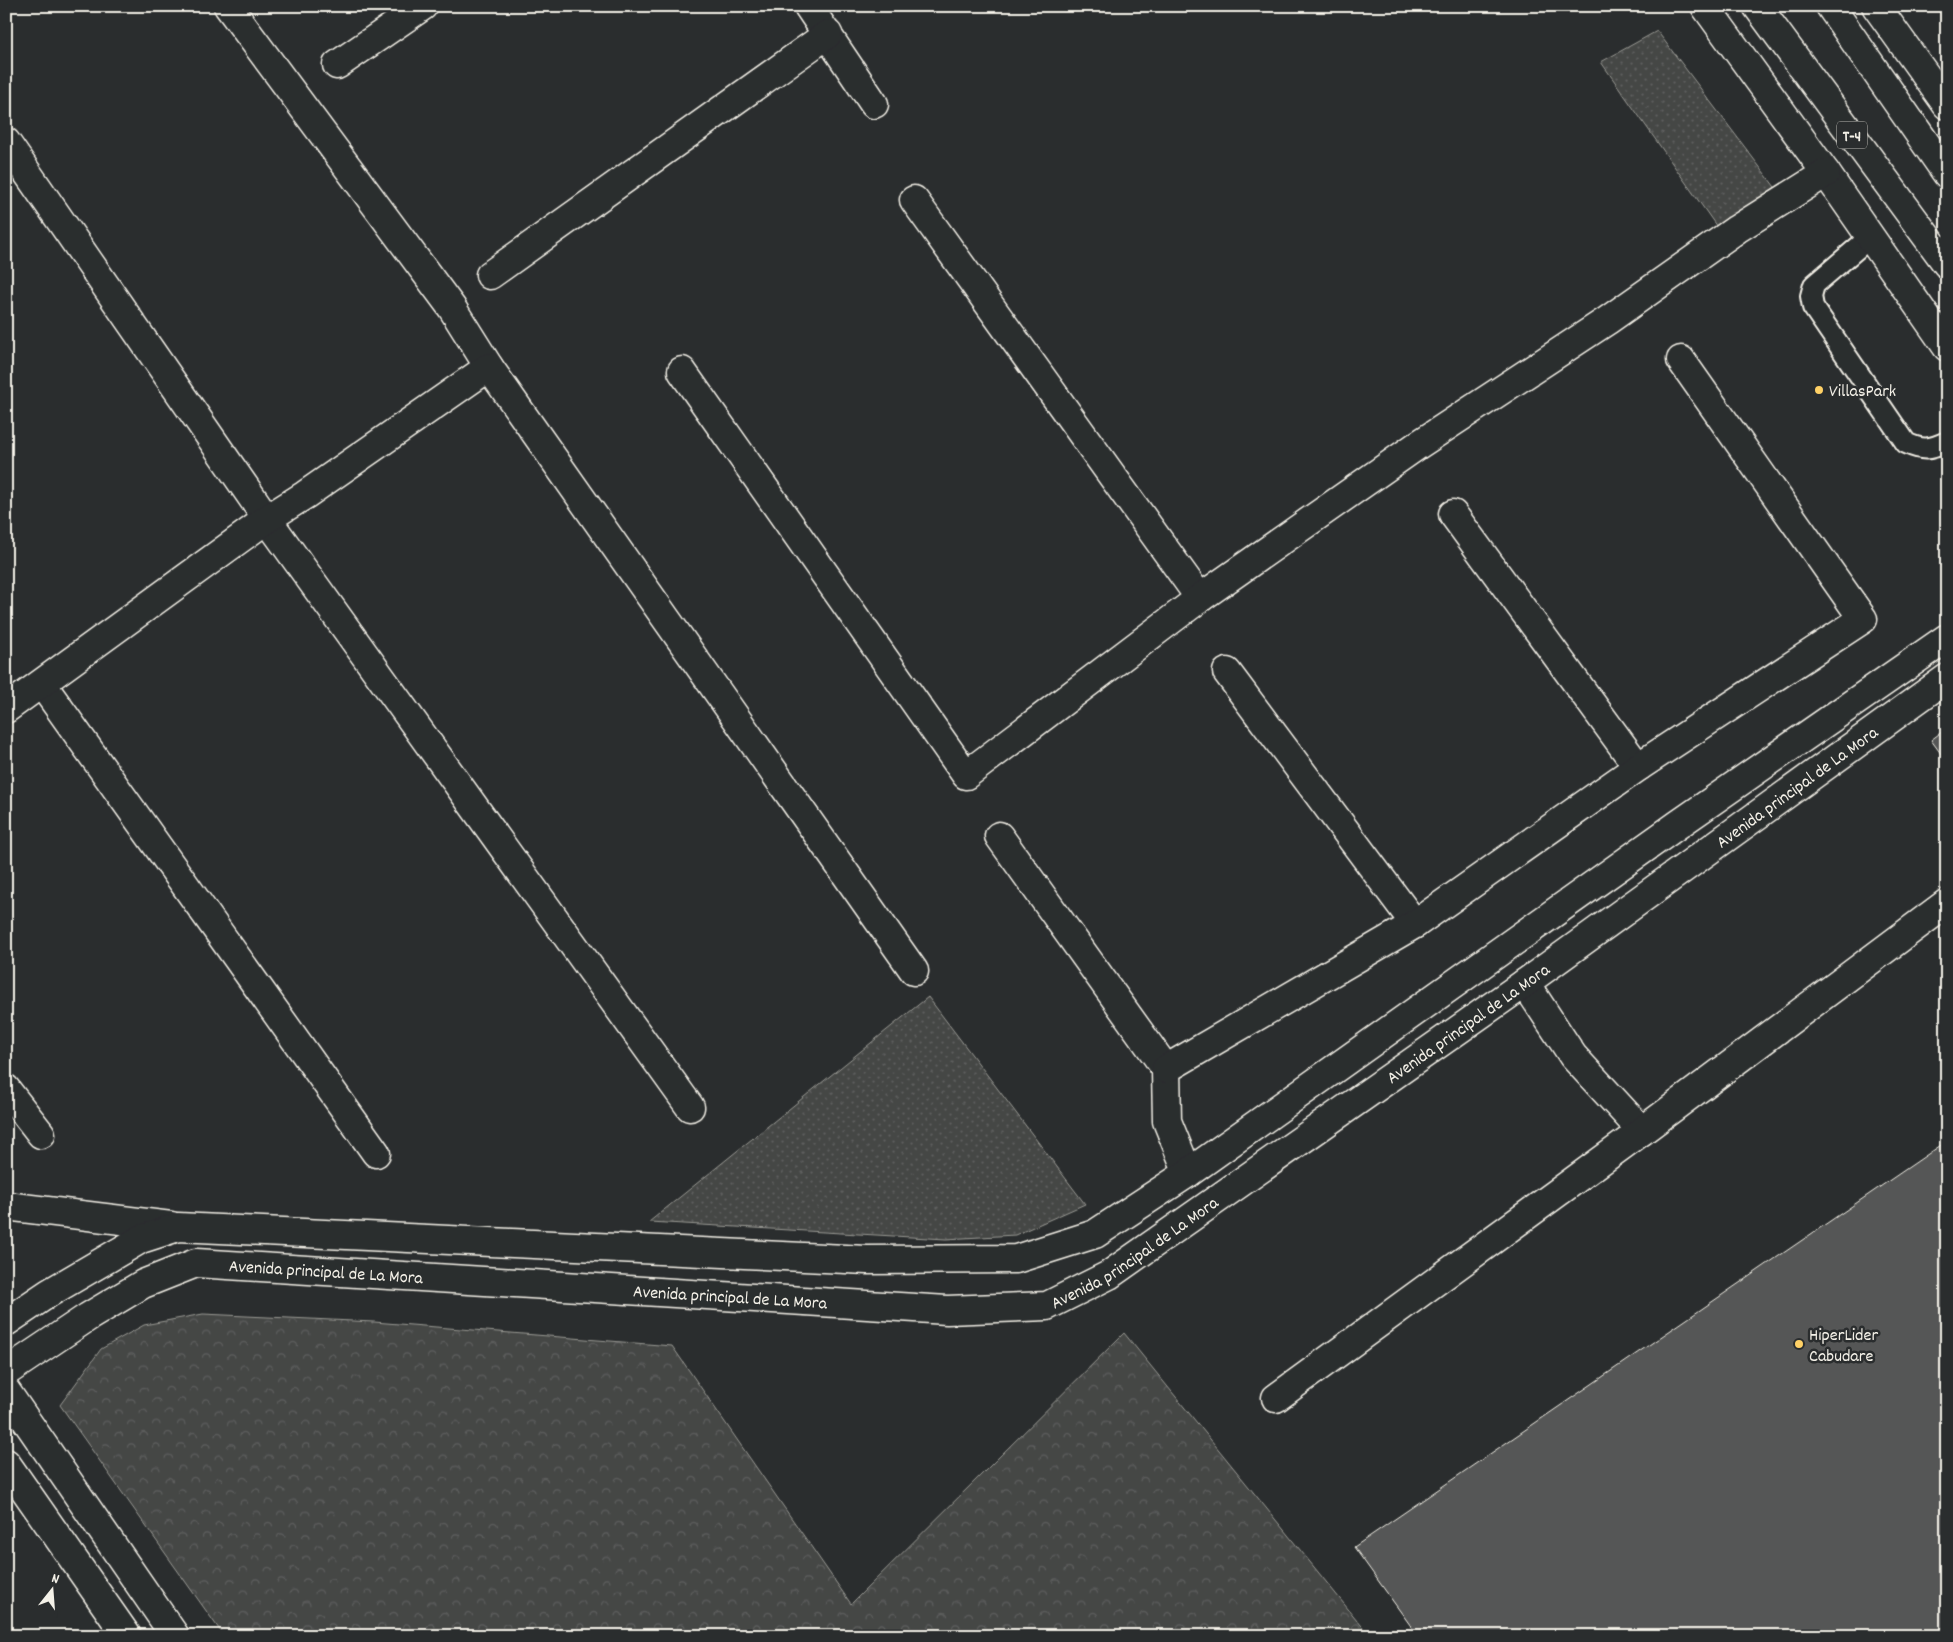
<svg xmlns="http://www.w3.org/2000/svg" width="1953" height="1642" viewBox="0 0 1953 1642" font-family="Dekko,sans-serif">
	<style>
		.grass { fill: url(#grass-dots); stroke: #9c9c96 }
		.park { fill: url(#park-crowns); stroke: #9c9c96 }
		.building { fill: #555756; stroke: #f4f1e8 }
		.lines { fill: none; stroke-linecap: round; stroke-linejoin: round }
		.lane-casing { stroke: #f4f1e8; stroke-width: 24 }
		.street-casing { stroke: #f4f1e8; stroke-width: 31 }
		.highway-casing { stroke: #f4f1e8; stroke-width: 31 }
		.lane { stroke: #2a2d2e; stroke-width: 20 }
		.street { stroke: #2a2d2e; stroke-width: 28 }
		.highway { stroke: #2a2d2e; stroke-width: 28 }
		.poi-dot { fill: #ffd166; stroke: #2a2d2e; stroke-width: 2 }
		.labels { text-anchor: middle; stroke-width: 5; stroke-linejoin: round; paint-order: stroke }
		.shield { fill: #2a2d2e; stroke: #b7b6b0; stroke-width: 1 }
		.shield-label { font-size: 16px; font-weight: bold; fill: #f4f1e8 }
		.poi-label { font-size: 18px; fill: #f4f1e8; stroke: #2a2d2e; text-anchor: start }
		.street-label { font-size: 18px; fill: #f4f1e8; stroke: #2a2d2e }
	</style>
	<defs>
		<pattern id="grass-dots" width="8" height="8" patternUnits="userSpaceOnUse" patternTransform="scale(1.25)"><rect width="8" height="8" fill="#444645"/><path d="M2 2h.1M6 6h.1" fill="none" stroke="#606160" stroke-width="1.8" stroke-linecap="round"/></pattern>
		<pattern id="park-crowns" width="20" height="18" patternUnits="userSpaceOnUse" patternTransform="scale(1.25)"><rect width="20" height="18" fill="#444645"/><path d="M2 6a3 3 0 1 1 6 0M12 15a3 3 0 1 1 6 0" fill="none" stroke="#606160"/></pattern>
	</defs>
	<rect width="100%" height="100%" fill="#2a2d2e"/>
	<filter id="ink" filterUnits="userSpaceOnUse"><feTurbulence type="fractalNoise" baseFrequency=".02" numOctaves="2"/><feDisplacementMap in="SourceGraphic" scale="10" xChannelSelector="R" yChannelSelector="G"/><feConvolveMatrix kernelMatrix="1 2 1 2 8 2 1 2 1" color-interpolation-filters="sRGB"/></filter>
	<g filter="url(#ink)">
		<!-- grass -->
		<g class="grass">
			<polygon points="1657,31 1787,203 1724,237 1601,62"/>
			<polygon points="928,997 1085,1204 1015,1235 946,1239 649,1222"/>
		</g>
		<!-- park -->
		<polygon class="park" points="203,1314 374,1322 672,1346 851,1604 1124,1333 1370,1636 224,1636 60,1405 101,1349 144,1325"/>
		<!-- building -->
		<g class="building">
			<polygon points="1947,728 1947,762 1931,740"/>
			<polygon points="1947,1141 1947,1636 1418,1636 1354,1547"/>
		</g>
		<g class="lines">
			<!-- lane casing -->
			<g class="lane-casing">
				<path id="lane" d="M1869 238 1814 285 1811 296 1813 307 1906 443C1923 451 1929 450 1947 442"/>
			</g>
			<!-- street casing -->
			<g class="street-casing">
				<g id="street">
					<polyline points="228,6 452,308 489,367"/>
					<polyline points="808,6 874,104"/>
					<polyline points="1705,6 1826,173 1947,347"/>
					<polyline points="1876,6 1947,105"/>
					<polyline points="337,65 423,6"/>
					<polyline points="6,142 267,519 690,1107"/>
					<polyline points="914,200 1200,598"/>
					<polyline points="490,275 828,34"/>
					<polyline points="682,371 966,775 1200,598 1418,445 1608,320 1737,229 1826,173"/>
					<polyline points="1453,514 1638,767"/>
					<polyline points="1227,672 1415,924"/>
					<polyline points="42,684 376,1153"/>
					<polyline points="6,709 267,519 305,495 489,367 914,971"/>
					<polyline points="999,836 1166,1069 1167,1121 1188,1173"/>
					<polyline points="1525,983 1573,1056 1642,1131"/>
					<polyline points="1166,1069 1415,924 1638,767 1863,619 1681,360"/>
					<polyline points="6,1089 41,1134"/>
					<polyline points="6,1206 171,1226"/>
					<polyline points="6,1322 49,1293 141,1239 178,1227 867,1260 1016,1259 1095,1234 1188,1173 1679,824 1947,638"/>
					<path id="s1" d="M6 1372 88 1317 143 1284 196 1263 947 1310 1047 1306 1109 1275 1525 983 1947 678"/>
					<polyline points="6,1391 175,1636"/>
					<polyline points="1276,1398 1642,1131 1947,903"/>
					<polyline points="6,1463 127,1636"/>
				</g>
			</g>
			<!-- highway casing -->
			<g class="highway-casing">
				<g id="highway">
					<polyline points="1757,6 1947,264"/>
					<polyline points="1830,6 1947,174"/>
				</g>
			</g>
			<!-- lane -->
			<use href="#lane" class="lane"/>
			<!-- street -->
			<use href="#street" class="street"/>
			<!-- highway -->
			<use href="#highway" class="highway"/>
		</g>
	</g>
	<!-- markers -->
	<g class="poi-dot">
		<circle cx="1819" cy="390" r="5"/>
		<circle cx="1799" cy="1344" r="5"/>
	</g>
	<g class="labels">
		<!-- shield labels -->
		<rect class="shield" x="1837" y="121.5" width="30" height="27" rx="4"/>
		<g class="shield-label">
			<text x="1852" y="141">T-4</text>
		</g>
		<!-- poi labels -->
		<g class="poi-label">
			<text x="1829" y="396">VillasPark</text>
			<text x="1809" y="1340">HiperLider<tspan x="1809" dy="21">Cabudare</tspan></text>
		</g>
		<!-- street labels -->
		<g class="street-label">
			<text dy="6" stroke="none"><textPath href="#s1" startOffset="1985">Avenida principal de La Mora</textPath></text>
			<text dy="6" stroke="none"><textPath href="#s1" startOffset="1580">Avenida principal de La Mora</textPath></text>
			<text dy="6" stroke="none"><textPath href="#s1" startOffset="1175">Avenida principal de La Mora</textPath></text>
			<text dy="6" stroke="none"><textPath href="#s1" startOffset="350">Avenida principal de La Mora</textPath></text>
			<text dy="6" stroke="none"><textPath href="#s1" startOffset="755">Avenida principal de La Mora</textPath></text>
		</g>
	</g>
	<!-- margin -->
	<rect width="1953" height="1642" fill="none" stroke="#2a2d2e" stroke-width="25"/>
	<rect x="12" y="12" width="1928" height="1617" fill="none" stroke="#f4f1e8" stroke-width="2" filter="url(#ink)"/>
	<!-- north arrow -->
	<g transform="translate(52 1590) rotate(17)" stroke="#2a2d2e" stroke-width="4" paint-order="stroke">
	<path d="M0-4L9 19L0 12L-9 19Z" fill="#f4f1e8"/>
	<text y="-8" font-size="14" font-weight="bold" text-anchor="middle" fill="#f4f1e8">N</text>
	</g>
</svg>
